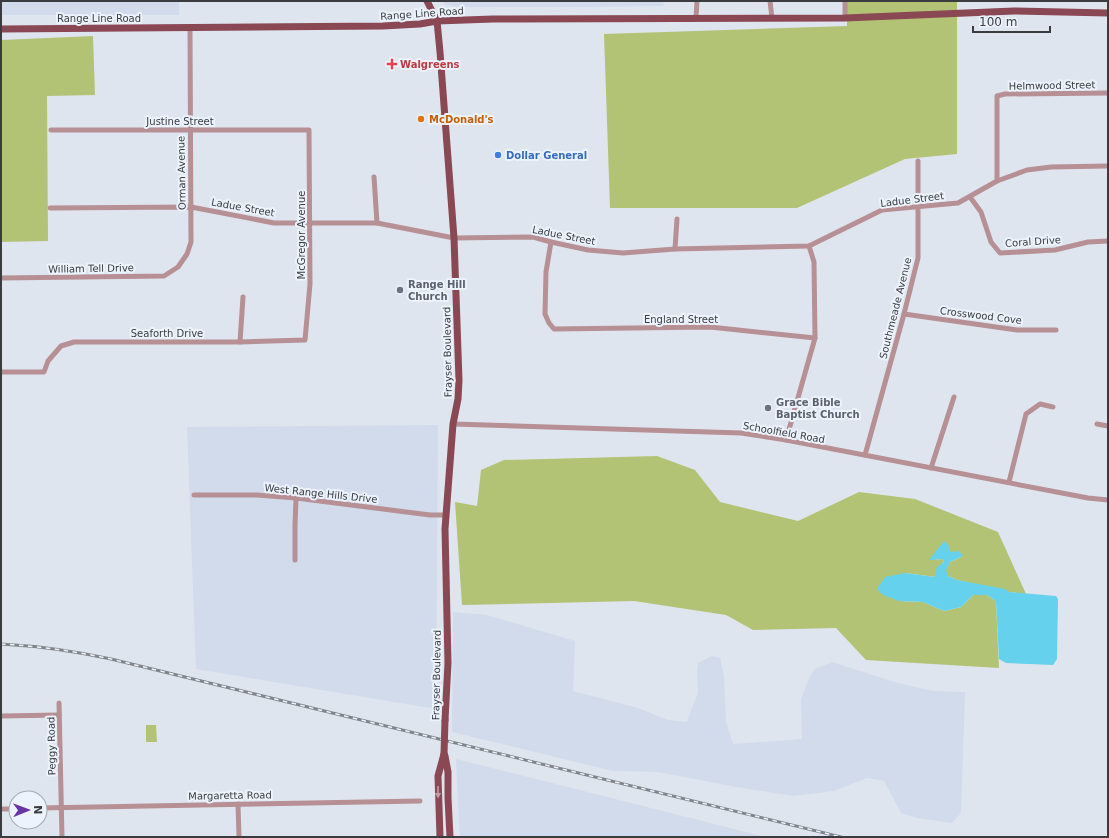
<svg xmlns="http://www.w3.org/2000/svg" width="1109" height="838" viewBox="0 0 1109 838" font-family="'DejaVu Sans',sans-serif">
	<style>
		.built { fill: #d1dbec }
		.green { fill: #b2c375 }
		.water { fill: #66d1ec }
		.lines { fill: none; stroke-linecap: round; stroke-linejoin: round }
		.minor { stroke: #b69095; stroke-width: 5 }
		.major { stroke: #894853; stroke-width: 7 }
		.rail-casing { stroke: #81848b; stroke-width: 3 }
		.rail { stroke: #ecf3fd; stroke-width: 1.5; stroke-dasharray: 4.5; stroke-linecap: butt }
		.major-bridge { stroke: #894853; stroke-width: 7 }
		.oneway { fill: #ba9ea8 }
		.health-dot { fill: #e0444e; stroke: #ecf3fd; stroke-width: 1.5 }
		.food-dot { fill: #e8710a; stroke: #ecf3fd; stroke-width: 1.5 }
		.shop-dot { fill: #3f7fe0; stroke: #ecf3fd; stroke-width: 1.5 }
		.worship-dot { fill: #6b7280; stroke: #ecf3fd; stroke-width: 1.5 }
		.labels { text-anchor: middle; stroke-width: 4; stroke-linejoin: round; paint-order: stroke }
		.street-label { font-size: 10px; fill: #3a3c40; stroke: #ecf3fd }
		.health-label { font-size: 10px; font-weight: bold; fill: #be3a42; stroke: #ecf3fd; text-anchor: start }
		.food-label { font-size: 10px; font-weight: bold; fill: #c56008; stroke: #ecf3fd; text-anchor: start }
		.shop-label { font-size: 10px; font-weight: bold; fill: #366cbe; stroke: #ecf3fd; text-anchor: start }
		.worship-label { font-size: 10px; font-weight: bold; fill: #5b616d; stroke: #ecf3fd; text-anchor: start }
	</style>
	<rect width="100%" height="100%" fill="#dfe5ef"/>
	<!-- built -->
	<g class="built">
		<rect x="1" y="1" width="178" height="14"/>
		<polygon points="441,1 663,1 664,6 578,7 458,7 446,5"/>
		<polygon points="438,425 436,709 196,669 187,427"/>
		<polygon points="453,612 487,615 575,641 573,691 638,708 668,720 687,722 691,710 698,693 697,672 698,663 712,656 720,658 724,676 726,721 733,744 802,739 801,699 810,676 815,669 832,662 898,683 933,691 965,692 961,813 952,823 917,818 901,813 884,781 867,778 834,791 793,796 736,787 658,772 613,771 452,732"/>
		<polygon points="456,759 766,837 460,837"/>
	</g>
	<!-- green -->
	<g class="green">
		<polygon points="847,1 957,1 957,154 905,159 797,208 610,208 604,34 847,26"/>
		<polygon points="93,36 95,95 47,96 48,241 1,242 1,40"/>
		<polygon points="657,456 695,470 720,502 798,521 859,492 915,499 998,532 1026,594 1009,592 957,580 948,576 945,571 950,562 963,556 930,560 943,559 944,561 935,577 905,573 899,601 923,602 944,611 961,607 973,595 987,595 996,601 999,668 866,660 836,628 753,630 726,615 634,601 462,605 455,502 477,506 481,470 504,460"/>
		<polygon points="146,725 156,725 157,742 146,742"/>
	</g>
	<!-- water -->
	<polygon class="water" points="944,541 949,546 950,552 959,551 963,556 950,562 946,570 948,576 957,580 1005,589 1009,592 1056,596 1058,599 1057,659 1053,665 1006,663 999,659 996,601 987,595 973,595 961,607 944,611 923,602 899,601 883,595 877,589 885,577 905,573 935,577 937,567 944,562 943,559 929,560"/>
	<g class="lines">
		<!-- minor -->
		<g class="minor">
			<polyline points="770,1 772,18"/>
			<polyline points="845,1 845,18"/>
			<polyline points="696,18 697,1"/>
			<polyline points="374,177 377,223"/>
			<polyline points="997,181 997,96 1005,94 1108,93"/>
			<polyline points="970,197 981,212 991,242 1000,253 1055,250 1088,242 1108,241"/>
			<polyline points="50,208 191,207 274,223 377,223 454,238 533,237 551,242 588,250 623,253 675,249 809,246 882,210 958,203 997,181 1027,170 1051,167 1108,166"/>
			<polyline points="551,242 546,272 545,314 549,323 554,329 710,327 815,338"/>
			<polyline points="675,249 677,219"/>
			<polyline points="1,278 164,276 178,267 187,254 191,242 190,28"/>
			<polyline points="904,314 1017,330 1056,330"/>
			<polyline points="240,342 243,297"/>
			<polyline points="1,372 44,372 48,361 61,346 74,342 240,342 305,340 310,284 309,130 51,130"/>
			<polyline points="453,424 741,433 786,440 1088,498 1108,500"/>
			<polyline points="1097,424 1108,426"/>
			<polyline points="786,440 815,338 814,262 809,246"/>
			<polyline points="865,455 904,314 918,258 918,161"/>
			<polyline points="931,468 954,397"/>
			<polyline points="1009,482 1026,414 1040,404 1053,407"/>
			<polyline points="194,495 257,495 296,498 430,515 446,515"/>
			<polyline points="295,560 295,525 296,498"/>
			<polyline points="59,703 62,837"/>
			<polyline points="1,716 59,715"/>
			<polyline points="238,804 239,837"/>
			<polyline points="40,808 420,801"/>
			<polyline points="1,809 16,809"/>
		</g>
		<!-- major -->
		<g class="major">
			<polyline points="427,1 437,21 440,52 454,238 459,380 458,399 453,424 445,529 448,663 445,720"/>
			<polyline points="1,29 383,26 420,24 437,21 493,19 845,18 1014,11 1108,13"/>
			<polyline points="445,756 448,772 448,798 450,837"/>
			<polyline points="440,837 438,776 444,754"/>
		</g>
		<!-- rail casing -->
		<g class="rail-casing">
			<path id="rail" d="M1 644C38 646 74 651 111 659L841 837"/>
		</g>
		<!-- rail -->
		<use href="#rail" class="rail"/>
		<!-- major-bridge -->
		<polyline class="major-bridge" points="444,754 445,720"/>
	</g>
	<!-- one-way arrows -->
	<defs><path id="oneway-solid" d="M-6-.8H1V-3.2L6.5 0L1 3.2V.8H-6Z"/></defs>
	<use class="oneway" href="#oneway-solid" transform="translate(438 792) rotate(90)"/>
	<!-- markers -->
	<path class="health-dot" d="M390 58h4v4h4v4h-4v4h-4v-4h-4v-4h4z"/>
	<circle class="food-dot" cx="421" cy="119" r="4"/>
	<circle class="shop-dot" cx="498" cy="155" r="4"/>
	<g class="worship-dot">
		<circle cx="400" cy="290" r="4"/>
		<circle cx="768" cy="408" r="4"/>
	</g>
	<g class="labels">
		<!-- street labels -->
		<g class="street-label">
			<text transform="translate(422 13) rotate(-4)" y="4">Range Line Road</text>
			<text x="99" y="22">Range Line Road</text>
			<text transform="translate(1052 85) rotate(-1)" y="4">Helmwood Street</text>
			<text x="180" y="125">Justine Street</text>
			<text transform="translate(181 173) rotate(-91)" y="4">Orman Avenue</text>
			<text transform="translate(912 199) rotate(-7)" y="4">Ladue Street</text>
			<text transform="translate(243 207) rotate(10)" y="4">Ladue Street</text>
			<text transform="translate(301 235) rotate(-90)" y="4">McGregor Avenue</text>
			<text transform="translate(564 235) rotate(11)" y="4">Ladue Street</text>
			<text transform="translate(1033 241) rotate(-4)" y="4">Coral Drive</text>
			<text transform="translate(91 268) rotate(-1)" y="4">William Tell Drive</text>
			<text transform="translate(895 308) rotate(-76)" y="4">Southmeade Avenue</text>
			<text transform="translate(981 315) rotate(7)" y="4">Crosswood Cove</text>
			<text x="681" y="323">England Street</text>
			<text x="167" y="337">Seaforth Drive</text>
			<text transform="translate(447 352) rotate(-91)" y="4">Frayser Boulevard</text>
			<text transform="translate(784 432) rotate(10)" y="4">Schoolfield Road</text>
			<text transform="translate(321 493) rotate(6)" y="4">West Range Hills Drive</text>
			<text transform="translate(436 675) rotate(-89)" y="4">Frayser Boulevard</text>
			<text transform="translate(51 746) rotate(-91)" y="4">Peggy Road</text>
			<text transform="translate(230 795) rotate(-1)" y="4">Margaretta Road</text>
		</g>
		<!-- health labels -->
		<g class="health-label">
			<text x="400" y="68">Walgreens</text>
		</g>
		<!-- food labels -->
		<g class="food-label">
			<text x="429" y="123">McDonald's</text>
		</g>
		<!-- shop labels -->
		<g class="shop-label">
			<text x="506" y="159">Dollar General</text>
		</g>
		<!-- worship labels -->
		<g class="worship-label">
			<text x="408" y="288">Range Hill<tspan x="408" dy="12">Church</tspan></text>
			<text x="776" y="406">Grace Bible<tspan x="776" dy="12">Baptist Church</tspan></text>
		</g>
	</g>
	<!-- border -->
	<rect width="1109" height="838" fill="none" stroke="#3a3c40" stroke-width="4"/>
	<!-- north arrow -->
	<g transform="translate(28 810) rotate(89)"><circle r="19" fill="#ecf3fd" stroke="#a5aab1"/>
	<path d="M0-3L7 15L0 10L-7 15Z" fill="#6933aa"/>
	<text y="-6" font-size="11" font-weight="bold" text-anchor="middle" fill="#3a3c40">N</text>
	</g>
	<!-- scale -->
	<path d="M973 26v6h77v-6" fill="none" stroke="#3a3c40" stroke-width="2"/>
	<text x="979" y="26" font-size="12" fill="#3a3c40" stroke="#ecf3fd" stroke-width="3" paint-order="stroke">100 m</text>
</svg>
